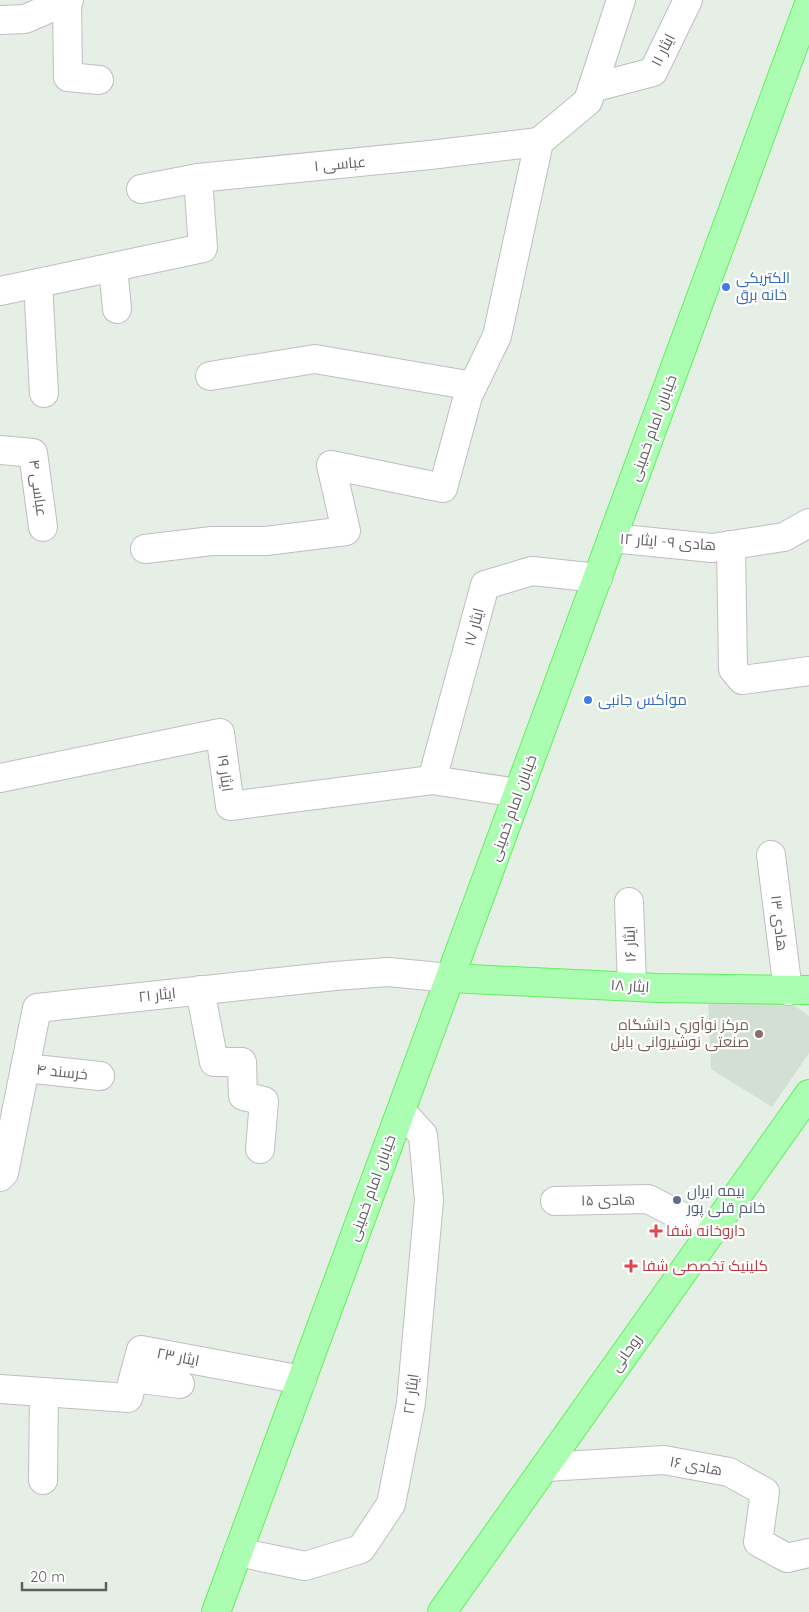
<svg xmlns="http://www.w3.org/2000/svg" width="809" height="1612" viewBox="0 0 809 1612" font-family="Quicksand,Cairo,sans-serif">
	<style>
		.education { fill: #d3dfd3 }
		.lines { fill: none; stroke-linecap: round; stroke-linejoin: round }
		.minor-casing { stroke: #c2bcc3; stroke-width: 30 }
		.major-casing { stroke: #62ef5e; stroke-width: 30 }
		.minor { stroke: #fff; stroke-width: 28 }
		.major { stroke: #abfdb2; stroke-width: 28 }
		.shop-dot { fill: #3f7fe0; stroke: #fff; stroke-width: 2 }
		.education-dot { fill: #8d6e63; stroke: #fff; stroke-width: 2 }
		.service-dot { fill: #5c6f8a; stroke: #fff; stroke-width: 2 }
		.health-dot { fill: #e0444e; stroke: #fff; stroke-width: 2 }
		.labels { text-anchor: middle; stroke-width: 4.5; stroke-linejoin: round; paint-order: stroke }
		.street-label { font-size: 15px; fill: #635d65; stroke: #fff }
		.shop-label { font-size: 15px; fill: #366cbe; stroke: #fff; text-anchor: start }
		.education-label { font-size: 15px; fill: #785e54; stroke: #fff; text-anchor: end }
		.service-label { font-size: 15px; fill: #4e5e75; stroke: #fff; text-anchor: start }
		.health-label { font-size: 15px; fill: #be3a42; stroke: #fff; text-anchor: start }
	</style>
	<rect width="100%" height="100%" fill="#e5efe5"/>
	<!-- education -->
	<polygon class="education" points="708,997 787,1000 809,1016 809,1053 772,1107 711,1069"/>
	<g class="lines">
		<!-- minor casing -->
		<g class="minor-casing">
			<g id="minor">
				<polyline points="67,1 68,77 99,80"/>
				<polyline points="0,20 25,19 69,0"/>
				<polyline points="592,88 653,72 688,0"/>
				<polyline points="141,189 198,178 430,155 539,142"/>
				<polyline points="113,267 117,309"/>
				<polyline points="38,283 44,393"/>
				<polyline points="0,291 203,248 198,178"/>
				<polyline points="210,376 315,359 473,386"/>
				<polyline points="0,450 33,453 43,527"/>
				<polyline points="612,538 712,548 784,537 809,523"/>
				<polyline points="731,545 733,669 742,680 809,671"/>
				<polyline points="145,549 212,541 266,541 346,531 331,465 443,488 468,396 497,336 539,142 588,101 621,0"/>
				<polyline points="0,778 220,733 230,806 432,780 518,793"/>
				<polyline points="432,780 485,585 532,571 598,578"/>
				<polyline points="771,855 788,991"/>
				<polyline points="629,902 632,985"/>
				<polyline points="200,990 214,1062 242,1062 243,1096 264,1101 260,1149"/>
				<polyline points="25,1068 100,1076"/>
				<polyline points="0,1177 4,1173 37,1008 335,976 388,972 450,978"/>
				<polyline points="555,1201 648,1199 712,1232"/>
				<polyline points="134,1378 180,1384"/>
				<polyline points="0,1389 128,1398 141,1350 302,1380"/>
				<polyline points="546,1467 664,1460 729,1472 765,1492 758,1542 787,1558 809,1553"/>
				<polyline points="43,1480 44,1392"/>
				<polyline points="238,1552 305,1566 361,1549 391,1504 411,1403 429,1200 423,1135 401,1111"/>
			</g>
		</g>
		<!-- major casing -->
		<g class="major-casing">
			<g id="major">
				<polyline points="450,978 657,988 809,990"/>
				<polyline points="216,1612 809,4"/>
				<polyline points="442,1612 809,1094"/>
			</g>
		</g>
		<!-- minor -->
		<use href="#minor" class="minor"/>
		<!-- major -->
		<use href="#major" class="major"/>
	</g>
	<!-- markers -->
	<g class="shop-dot">
		<circle cx="726" cy="287" r="5"/>
		<circle cx="588" cy="700" r="5"/>
	</g>
	<circle class="education-dot" cx="759" cy="1034" r="5"/>
	<circle class="service-dot" cx="677" cy="1200" r="5"/>
	<g class="health-dot">
		<path d="M653.5 1223.5h5v5h5v5h-5v5h-5v-5h-5v-5h5z"/>
		<path d="M628.5 1258.5h5v5h5v5h-5v5h-5v-5h-5v-5h5z"/>
	</g>
	<g class="labels">
		<!-- street labels -->
		<g class="street-label">
			<text transform="translate(663 50) rotate(-63)" y="5">ایثار ۱۱</text>
			<text transform="translate(340 164) rotate(-5)" y="5">عباسی ۱</text>
			<text transform="translate(653 428) rotate(-70)" y="5">خیابان امام خمینی</text>
			<text transform="translate(38 488) rotate(82)" y="5">عباسی ۴</text>
			<text transform="translate(668 542) rotate(4)" y="5">هادی ۹- ایثار ۱۲</text>
			<text transform="translate(474 627) rotate(-75)" y="5">ایثار ۱۷</text>
			<text transform="translate(225 773) rotate(82)" y="5">ایثار ١٩</text>
			<text transform="translate(513 808) rotate(-70)" y="5">خیابان امام خمینی</text>
			<text transform="translate(779 923) rotate(83)" y="5">هادی ۱۳</text>
			<text transform="translate(630 944) rotate(-92)" y="5">ایثار ۱۶</text>
			<text transform="translate(630 986) rotate(4)" y="5">ایثار ۱۸</text>
			<text transform="translate(157 995) rotate(-6)" y="5">ایثار ۲۱</text>
			<text transform="translate(62 1072) rotate(6)" y="5">خرسند ۴</text>
			<text transform="translate(372 1188) rotate(-70)" y="5">خیابان امام خمینی</text>
			<text transform="translate(608 1200) rotate(-1)" y="5">هادی ۱۵</text>
			<text transform="translate(626 1353) rotate(-55)" y="5">روحانی</text>
			<text transform="translate(178 1357) rotate(11)" y="5">ایثار ۲۳</text>
			<text transform="translate(411 1394) rotate(-83)" y="5">ایثار ۲۲</text>
			<text transform="translate(696 1466) rotate(10)" y="5">هادی ۱۶</text>
		</g>
		<!-- shop labels -->
		<g class="shop-label">
			<text x="736" y="283">الکتریکی<tspan x="736" dy="17">خانه برق</tspan></text>
			<text x="598" y="705">مواَکس جانبی</text>
		</g>
		<!-- education labels -->
		<g class="education-label">
			<text x="749" y="1030">مرکز نوآوری دانشگاه<tspan x="749" dy="17">صنعتی نوشیروانی بابل</tspan></text>
		</g>
		<!-- service labels -->
		<g class="service-label">
			<text x="687" y="1196">بیمه ایران<tspan x="687" dy="17">خانم قلی پور</tspan></text>
		</g>
		<!-- health labels -->
		<g class="health-label">
			<text x="666" y="1236">داروخانه شفا</text>
			<text x="642" y="1271">کلینیک تخصصی شفا</text>
		</g>
	</g>
	<!-- scale -->
	<path d="M22 1582v8h84v-8" fill="none" stroke="#635d65" stroke-width="2.5"/>
	<text x="30" y="1582" font-size="15" fill="#635d65" stroke="#ffffff" stroke-width="4" paint-order="stroke">20 m</text>
</svg>
